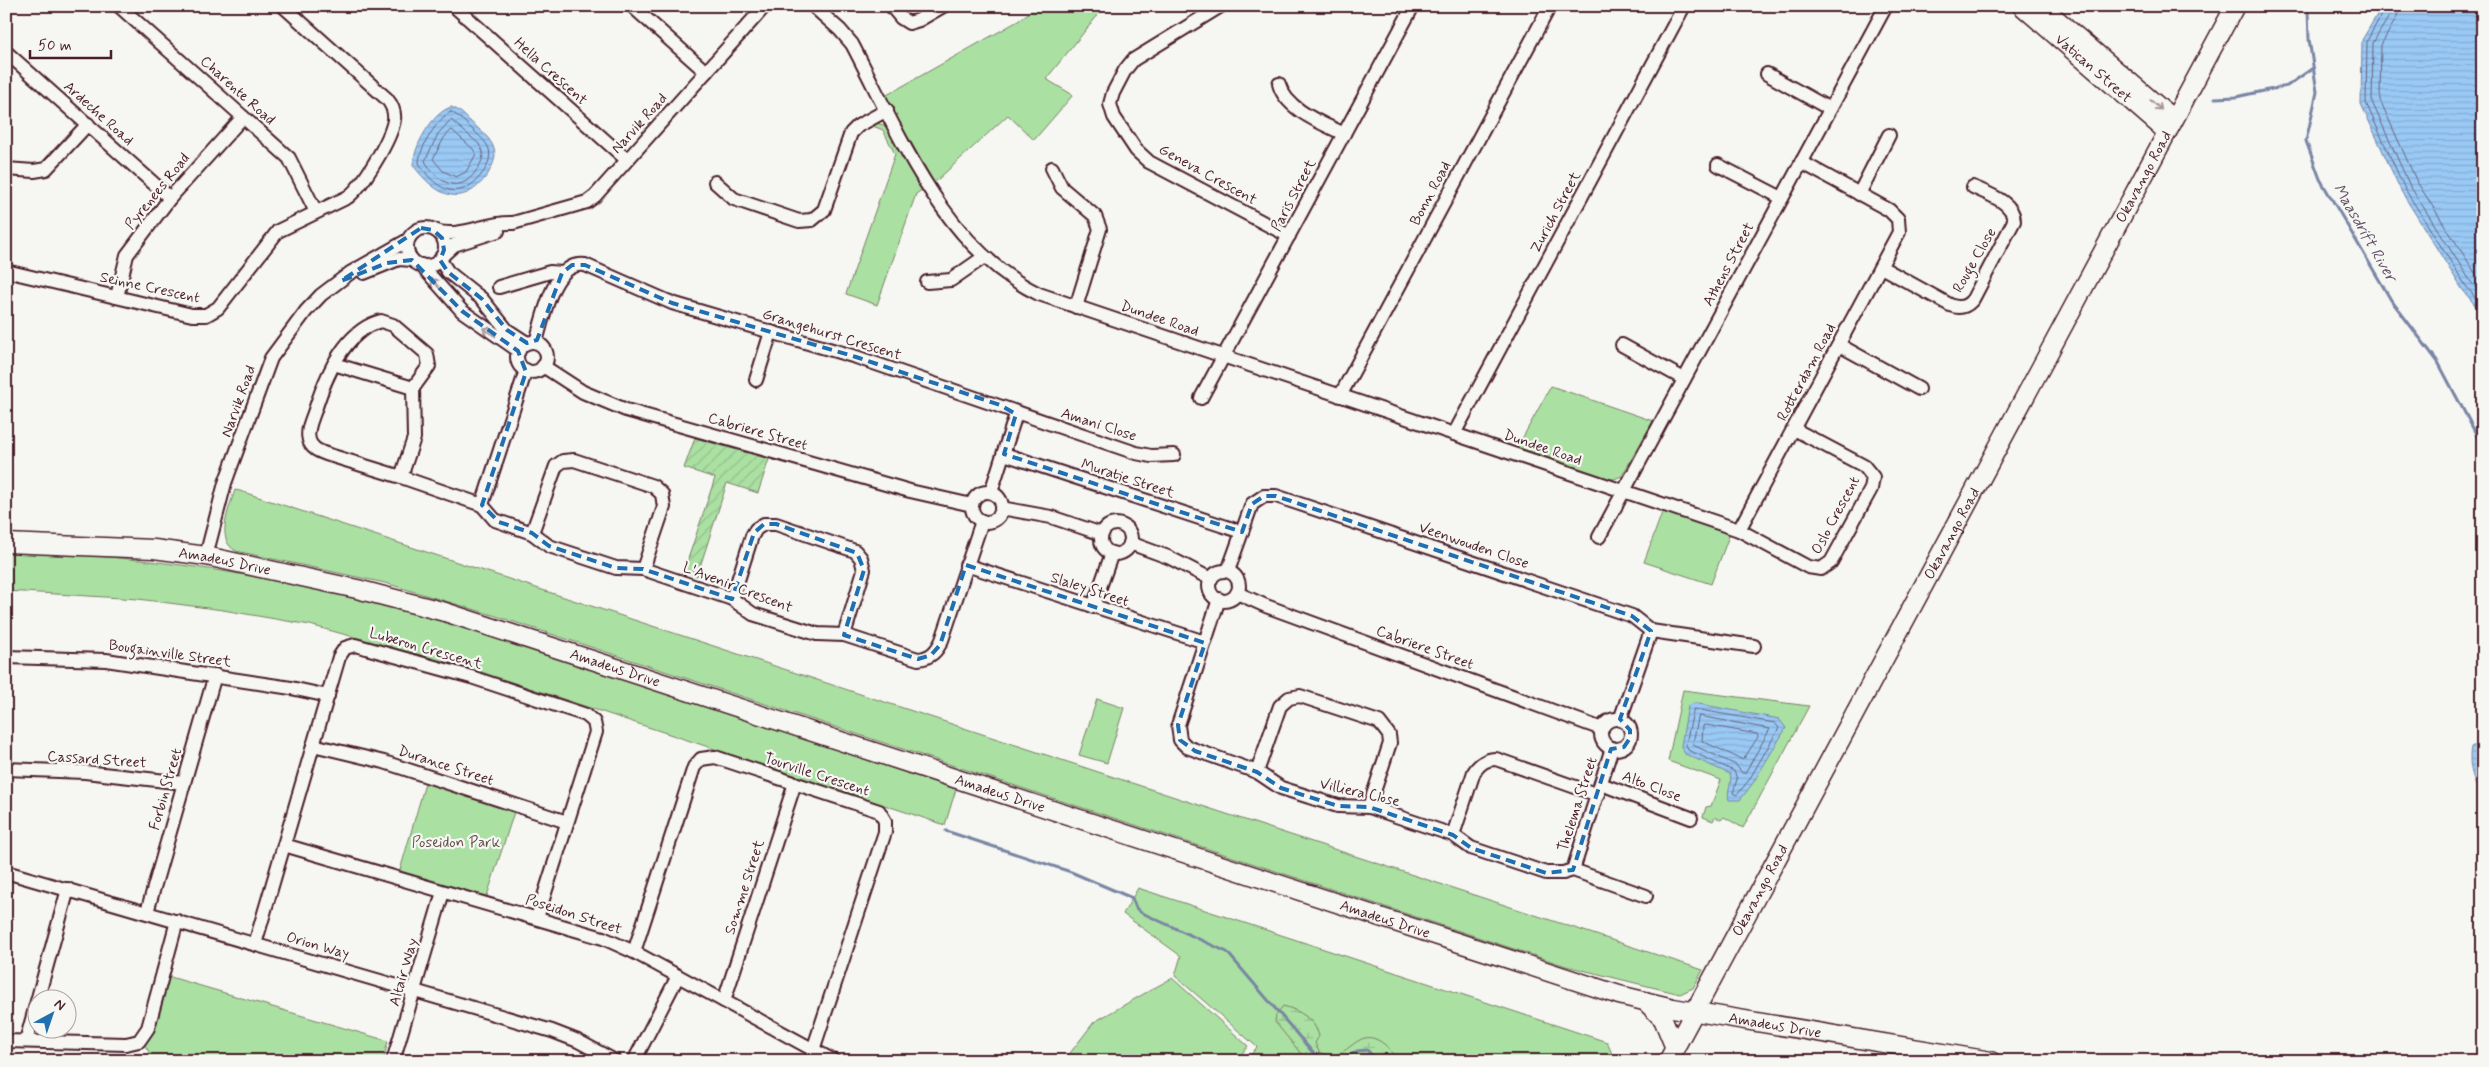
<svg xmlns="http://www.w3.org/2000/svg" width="2489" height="1067" viewBox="0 0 2489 1067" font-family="Mynerve,sans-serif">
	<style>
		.green { fill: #aae0a2; stroke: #7a8066 }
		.wetland { fill: url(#wetland-marsh); stroke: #7a8066 }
		.garden { fill: url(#garden-furrows); stroke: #7a8066 }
		.water { fill: url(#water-rules); stroke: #7985a4 }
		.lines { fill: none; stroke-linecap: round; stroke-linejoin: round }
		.shore { stroke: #6a637c; stroke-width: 1 }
		.stream { stroke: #7985a4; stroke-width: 3 }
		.street-casing { stroke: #4a1f2b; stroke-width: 16 }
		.secondary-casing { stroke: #4a1f2b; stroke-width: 21 }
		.street { stroke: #f6f6f2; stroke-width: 12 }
		.secondary { stroke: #f6f6f2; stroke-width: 18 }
		.oneway { stroke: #a99598 }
		.marked { fill: none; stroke: #1f6fb2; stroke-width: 4; stroke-dasharray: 10 6; stroke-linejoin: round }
		.labels { text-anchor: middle; stroke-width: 4.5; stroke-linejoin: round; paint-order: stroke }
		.street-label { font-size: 15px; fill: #4a1f2b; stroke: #f6f6f2 }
		.park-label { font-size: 15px; fill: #624f49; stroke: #f6f6f2 }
		.water-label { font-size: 16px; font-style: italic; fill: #625268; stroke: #f6f6f2 }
	</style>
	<defs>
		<pattern id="wetland-marsh" width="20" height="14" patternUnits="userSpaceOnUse" patternTransform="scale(1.25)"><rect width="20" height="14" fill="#aae0a2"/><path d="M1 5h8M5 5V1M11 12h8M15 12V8" fill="none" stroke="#94c08c"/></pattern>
		<pattern id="garden-furrows" width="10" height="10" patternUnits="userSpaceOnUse" patternTransform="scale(1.25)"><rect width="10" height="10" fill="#aae0a2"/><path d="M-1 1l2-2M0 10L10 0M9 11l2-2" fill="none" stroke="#94c08c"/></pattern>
		<pattern id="water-rules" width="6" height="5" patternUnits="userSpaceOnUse" patternTransform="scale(1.25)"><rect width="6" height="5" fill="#99c9f5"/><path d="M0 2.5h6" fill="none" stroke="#85acd2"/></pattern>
	</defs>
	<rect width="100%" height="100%" fill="#f6f6f2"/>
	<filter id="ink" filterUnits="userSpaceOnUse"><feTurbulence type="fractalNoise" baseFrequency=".02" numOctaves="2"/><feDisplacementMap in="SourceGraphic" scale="10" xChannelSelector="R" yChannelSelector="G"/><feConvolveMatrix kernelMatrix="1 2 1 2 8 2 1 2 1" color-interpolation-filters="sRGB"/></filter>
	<g filter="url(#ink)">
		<!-- green -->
		<g class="green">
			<polygon points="1037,6 1107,6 1102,10 1046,79 1073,95 1034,140 1008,115 934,183 885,96 1018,21"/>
			<polygon points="877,123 889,127 923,189 916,194 877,305 846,294 895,154 883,130 870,125"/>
			<polygon points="1551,386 1653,421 1622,476 1614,479 1606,479 1517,448"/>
			<path d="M235 490 240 491 1703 970 1693 988 1680 994 1566 966 496 616 385 583 236 551C215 540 229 508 235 490Z"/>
			<polygon points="1663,510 1730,533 1711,584 1644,562"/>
			<path d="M6 552C173 554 328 586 486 634L956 789 945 825 475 670 310 625 223 610 138 599 6 591Z"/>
			<polygon points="1683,690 1809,706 1743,828 1724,817 1721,820 1715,817 1713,821 1703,817 1706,807 1711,806 1721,780 1668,761"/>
			<polygon points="1097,699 1124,708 1107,763 1079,755"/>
			<polygon points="426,780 515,809 486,899 399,874"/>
			<polygon points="1138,888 1607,1042 1615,1061 1246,1061 1257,1047 1175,976 1181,956 1123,914"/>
			<polygon points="167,976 388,1041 383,1061 147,1061 149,1052 144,1044"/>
			<polygon points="1172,978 1248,1046 1236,1061 1064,1061 1094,1022"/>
		</g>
		<!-- wetland -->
		<path class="wetland" d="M1283 1006C1299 1010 1315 1019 1319 1036L1315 1043 1319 1052C1324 1054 1328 1056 1334 1055 1353 1051 1361 1026 1384 1044 1389 1048 1395 1055 1394 1061H1307L1275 1022 1276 1015Z"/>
		<!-- garden -->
		<polygon class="garden" points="695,438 769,459 758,493 727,483 697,576 684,571 715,478 684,468"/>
		<!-- water -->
		<g class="water">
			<polygon points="2382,6 2483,6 2483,315 2462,289 2401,191 2361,104 2362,40"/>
			<path d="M451 107C459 109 466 117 472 123 480 130 491 138 494 149 497 157 492 167 488 174 462 211 435 195 413 165 414 146 432 113 451 107Z"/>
			<path d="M1694 703 1779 719 1786 728 1753 783 1740 800H1729C1726 790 1733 783 1730 774L1685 754 1681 746 1688 706Z"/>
			<path d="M2480 743H2483V804C2476 785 2467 769 2471 747Z"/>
		</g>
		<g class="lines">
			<!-- shore -->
			<g class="shore">
				<polyline points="2386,6 2367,41 2366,103 2405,189 2466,286 2483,307"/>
				<polyline points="2392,6 2391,13 2373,43 2372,102 2410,186 2471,282 2483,297"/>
				<polyline points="2400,6 2397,17 2381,45 2380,100 2417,182 2483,285"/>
				<path d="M451 112C459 115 465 123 472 129 478 135 486 141 489 149 491 157 488 165 484 171 462 203 436 192 419 163 419 149 438 117 451 112Z"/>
				<path d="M451 120 479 144 483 153C483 160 480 165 476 171 459 196 437 182 425 161L438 134Z"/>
				<polygon points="452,130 473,149 476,154 466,172 456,177 443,171 433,159 444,138"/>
				<polygon points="1694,709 1775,723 1779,728 1749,780 1737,795 1733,793 1737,779 1734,771 1688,750 1686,745"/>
				<polygon points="1699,716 1770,729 1745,773 1742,773 1736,765 1693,745"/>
				<polygon points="1706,725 1757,734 1758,737 1743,760 1702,741 1703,726"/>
				<polyline points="2483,748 2476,750 2477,777 2483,792"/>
			</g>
			<!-- stream -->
			<g class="stream">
				<polyline points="2310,6 2308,10 2309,39 2317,92 2306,141 2320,179 2391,300 2438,362 2483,447"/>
				<polyline points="2215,98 2236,97 2287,86 2313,68"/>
				<polyline points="946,831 1071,872 1132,898 1136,908 1140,912 1227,952 1320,1061"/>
				<polyline points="1337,1061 1357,1051 1367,1050 1377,1061"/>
			</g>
			<!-- street casing -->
			<g class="street-casing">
				<g id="street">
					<polyline points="119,6 289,158 316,212"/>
					<polyline points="454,6 627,160"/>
					<polyline points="632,6 706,72"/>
					<path d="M813 6 840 30 852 44C899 133 943 248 1039 294L1739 530 1808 567 1821 569 1831 562 1871 489 1873 477 1864 466 1794 429"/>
					<polyline points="891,6 901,18 909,23 919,20 943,6"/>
					<polyline points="1221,6 1133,60 1125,70 1113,93 1110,104 1114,117 1136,150 1149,162 1289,236"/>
					<polyline points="6,52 170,198"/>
					<polyline points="1767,74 1830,109"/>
					<path d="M1279 84C1286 110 1322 123 1344 134"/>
					<polyline points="1718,165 1782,198"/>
					<polyline points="1052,168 1062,188 1095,216 1100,229 1076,307"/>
					<polyline points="6,169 34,171 46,169 88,124"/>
					<polyline points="715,182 734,199 799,221 812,220 824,210 851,133 858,126 887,110"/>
					<polyline points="1859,194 1889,135"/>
					<circle cx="426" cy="247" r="19"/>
					<path d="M436 231C461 239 487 221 513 223L587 202 595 196 765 6"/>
					<polyline points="442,256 454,245 498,231"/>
					<polyline points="440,260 448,272 482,299 507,330 527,343"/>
					<polyline points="421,265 462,311 519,351"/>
					<path d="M1881 267 1950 305C1959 309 1967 307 1973 299L2014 221C2014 202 1988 194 1973 187"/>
					<path d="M6 271 192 315H206L218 308 278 231 348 197C363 186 391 139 394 120 395 112 392 105 387 99L283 6"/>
					<polyline points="364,273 399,259 412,260"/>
					<polyline points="927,282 951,280 984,257"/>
					<polyline points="499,287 550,272 562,273"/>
					<polyline points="117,297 127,255 170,198 243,117"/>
					<path d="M536 342C543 319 553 260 585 265L672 303 856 357 1136 453 1151 456 1174 455"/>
					<circle cx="532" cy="357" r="15"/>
					<polyline points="1622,345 1684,379"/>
					<polyline points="1839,345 1919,389"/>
					<polyline points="334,364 413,388"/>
					<polyline points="543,366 583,392 626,410 910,491 972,505"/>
					<path d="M526 370 482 505 495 520 532 533 549 546 616 568 643 569 732 599 753 614 817 634 844 635 918 659C931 658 937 651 942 640L982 521"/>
					<polyline points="756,380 771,332"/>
					<polyline points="1340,396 1550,6"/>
					<polyline points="1201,398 1413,6"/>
					<polyline points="1454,434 1684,6"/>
					<polyline points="1004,454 1242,532"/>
					<path d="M401 477 414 438 413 388 429 366 427 354 393 325 381 321C345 330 325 378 315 410 312 419 306 430 309 440 311 448 318 451 326 454L401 477 482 505"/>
					<polyline points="991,492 1016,414"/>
					<circle cx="987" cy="507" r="15"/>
					<polyline points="1001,508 1051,517 1102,534"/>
					<circle cx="1116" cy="539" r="15"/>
					<polyline points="1739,530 1899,232 1898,219 1889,210 1801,162"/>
					<polyline points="532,533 556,466 563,461 574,460 653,486 662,494 664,507 643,569"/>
					<polyline points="1599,537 1886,6"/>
					<polyline points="1130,543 1168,557 1211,579"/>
					<polyline points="206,556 225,483 271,358 306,311 321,295 350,273 408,240"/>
					<polyline points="966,565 1205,642"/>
					<polyline points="1228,571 1252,504 1264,496 1276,496 1632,616 1651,631 1754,646"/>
					<circle cx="1224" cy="586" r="15"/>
					<polyline points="1237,593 1266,606 1602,729"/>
					<polyline points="732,599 752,536 756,529 764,524 776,524 855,551 861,558 864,570 844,635"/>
					<polyline points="1219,599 1178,725 1180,740 1187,747 1257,772 1281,788 1338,806 1369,807 1453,835 1471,848 1546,873 1563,873 1573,870 1646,896"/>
					<polyline points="1093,607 1112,553"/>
					<polyline points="6,657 106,660 291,688 328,696"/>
					<circle cx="1616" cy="734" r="15"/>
					<polyline points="1620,720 1651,631"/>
					<polyline points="313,745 384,762 567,822"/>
					<polyline points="6,769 85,772 184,783"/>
					<polyline points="1257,772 1280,706 1289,698 1300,696 1379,722 1389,735 1390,743 1369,807"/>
					<polyline points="1601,784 1691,818"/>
					<path d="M1453 835 1474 772C1480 763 1486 759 1496 759L1598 795"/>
					<polyline points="284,845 603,938 634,952 834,1061"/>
					<polyline points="1573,870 1612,748"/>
					<polyline points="6,872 552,1031 578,1041 615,1061"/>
					<polyline points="147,912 215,675"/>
					<polyline points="255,944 339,657 345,648 355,645 471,677 586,715 594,722 596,732 537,918"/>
					<polyline points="634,952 694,767 701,759 715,757 879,811 885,821 885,832 813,1050"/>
					<polyline points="724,1001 795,783"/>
					<polyline points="6,1041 126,1044 139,1041 148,1028 177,921"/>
					<polyline points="26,1041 68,889"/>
					<polyline points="393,1061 443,892"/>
					<polyline points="634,1061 678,976"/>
				</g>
			</g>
			<!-- secondary casing -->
			<g class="secondary-casing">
				<g id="secondary">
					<path id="s1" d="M2022 6 2166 131"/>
					<polyline points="2041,6 2173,119"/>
					<path id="s2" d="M6 543 154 549 206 556 357 589 445 612 1619 995 1673 1008 1991 1061"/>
					<polyline points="1645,1001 1663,1019 1675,1048"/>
					<path id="s3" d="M1668 1061 2235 6"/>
				</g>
			</g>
			<!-- street -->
			<use href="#street" class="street"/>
			<!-- secondary -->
			<use href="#secondary" class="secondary"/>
		</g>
		<!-- one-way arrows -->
		<defs><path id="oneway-shaft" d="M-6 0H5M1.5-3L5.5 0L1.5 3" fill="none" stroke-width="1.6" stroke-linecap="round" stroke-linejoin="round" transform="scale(1.25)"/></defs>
		<g class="oneway">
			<use href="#oneway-shaft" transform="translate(2156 105) rotate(41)"/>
			<use href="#oneway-shaft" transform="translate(436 284) rotate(-130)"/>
			<use href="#oneway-shaft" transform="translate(489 332) rotate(-147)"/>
		</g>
	</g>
	<!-- marked area -->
	<path class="marked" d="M421 228 433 230 442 238 444 250 440 260 448 272 482 299 507 330 527 343 537 340 562 273 572 265H585L672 303 856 357 1000 405 1016 414 1004 454 1242 532 1252 504 1264 496H1276L1632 616 1651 631 1620 719 1630 730V738L1624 747 1611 749 1573 870 1546 873 1471 848 1453 835 1369 807 1338 806 1281 788 1257 772 1195 751 1180 740 1178 725 1205 643 966 565 940 645 931 655 918 659 844 635 864 570 857 553 776 524H764L754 533 732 599 643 569 616 568 549 546 532 533 499 522 482 505 526 372 518 351 462 311 412 260 387 263 341 281Z"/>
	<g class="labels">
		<!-- street labels -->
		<g class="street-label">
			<text dy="5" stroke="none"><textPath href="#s1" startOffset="95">Vatican Street</textPath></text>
			<text transform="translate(551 71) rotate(42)" y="5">Hella Crescent</text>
			<text transform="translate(238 90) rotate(42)" y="5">Charente Road</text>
			<text transform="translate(99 113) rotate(42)" y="5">Ardeche Road</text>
			<text transform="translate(639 123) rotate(-48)" y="5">Narvik Road</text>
			<text transform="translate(1208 174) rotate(29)" y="5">Geneva Crescent</text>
			<text dy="5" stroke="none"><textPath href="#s3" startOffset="1004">Okavango Road</textPath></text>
			<text transform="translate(157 191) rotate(-51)" y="5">Pyrenees Road</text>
			<text transform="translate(1430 193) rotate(-62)" y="5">Bonn Road</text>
			<text transform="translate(1293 195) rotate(-62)" y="5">Paris Street</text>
			<text transform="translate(1555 212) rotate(-62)" y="5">Zurich Street</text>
			<text transform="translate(1974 260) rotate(-60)" y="5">Rouge Close</text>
			<text transform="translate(1728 264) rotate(-62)" y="5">Athens Street</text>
			<text transform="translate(150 287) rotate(12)" y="5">Seinne Crescent</text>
			<text transform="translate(1160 318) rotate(19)" y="5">Dundee Road</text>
			<text transform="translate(832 334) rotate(17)" y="5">Grangehurst Crescent</text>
			<text transform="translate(1806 372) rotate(-62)" y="5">Rotterdam Road</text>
			<text transform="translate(238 401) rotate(-70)" y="5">Narvik Road</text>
			<text transform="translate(1099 424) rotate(18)" y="5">Amani Close</text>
			<text transform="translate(758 431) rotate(16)" y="5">Cabriere Street</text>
			<text transform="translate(1543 447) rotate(19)" y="5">Dundee Road</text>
			<text transform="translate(1128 478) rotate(18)" y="5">Muratie Street</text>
			<text transform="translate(1835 515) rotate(-62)" y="5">Oslo Crescent</text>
			<text dy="5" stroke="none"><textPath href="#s3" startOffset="599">Okavango Road</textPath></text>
			<text transform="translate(1474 545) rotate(19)" y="5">Veenwouden Close</text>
			<text dy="5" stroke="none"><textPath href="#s2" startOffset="220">Amadeus Drive</textPath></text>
			<text transform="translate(738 587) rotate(21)" y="5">L'Avenir Crescent</text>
			<text transform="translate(1090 589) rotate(18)" y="5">Slaley Street</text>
			<text transform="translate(1425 647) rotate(20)" y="5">Cabriere Street</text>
			<text transform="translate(426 648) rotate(16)" y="5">Luberon Crescent</text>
			<text transform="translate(170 653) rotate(8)" y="5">Bougainville Street</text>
			<text dy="5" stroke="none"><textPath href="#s2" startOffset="625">Amadeus Drive</textPath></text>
			<text transform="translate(97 759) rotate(4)" y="5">Cassard Street</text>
			<text transform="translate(446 765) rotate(18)" y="5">Durance Street</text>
			<text transform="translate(817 774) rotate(18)" y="5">Tourville Crescent</text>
			<text transform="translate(1652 786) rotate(21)" y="5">Alto Close</text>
			<text transform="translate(165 789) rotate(-74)" y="5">Forbin Street</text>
			<text transform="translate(1360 792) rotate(13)" y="5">Villiera Close</text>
			<text dy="5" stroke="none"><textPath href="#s2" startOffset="1030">Amadeus Drive</textPath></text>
			<text transform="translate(1577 804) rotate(-72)" y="5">Thelema Street</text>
			<text transform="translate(744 887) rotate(-72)" y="5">Somme Street</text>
			<text dy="5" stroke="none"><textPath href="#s3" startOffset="194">Okavango Road</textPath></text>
			<text transform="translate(574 914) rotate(18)" y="5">Poseidon Street</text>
			<text dy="5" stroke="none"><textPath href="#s2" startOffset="1435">Amadeus Drive</textPath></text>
			<text transform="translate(318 945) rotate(16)" y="5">Orion Way</text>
			<text transform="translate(403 972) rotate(-74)" y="5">Altair Way</text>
			<text dy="5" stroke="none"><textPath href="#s2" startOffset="1840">Amadeus Drive</textPath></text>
		</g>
		<!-- park labels -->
		<g class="park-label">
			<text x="456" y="847">Poseidon Park</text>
		</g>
		<!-- water labels -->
		<g class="water-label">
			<text transform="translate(2366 232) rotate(60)" y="6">Maasdrift River</text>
		</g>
	</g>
	<!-- margin -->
	<rect width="2489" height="1067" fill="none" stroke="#f6f6f2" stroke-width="25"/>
	<rect x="12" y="12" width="2464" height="1042" fill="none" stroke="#4a1f2b" stroke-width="2" filter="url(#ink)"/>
	<!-- north arrow -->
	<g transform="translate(52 1014) rotate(40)"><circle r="24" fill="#f6f6f2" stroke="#b1a0a2"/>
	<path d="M0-4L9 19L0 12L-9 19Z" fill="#1f6fb2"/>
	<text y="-8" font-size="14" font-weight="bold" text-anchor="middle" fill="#4a1f2b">N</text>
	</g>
	<!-- scale -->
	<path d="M30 50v8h81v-8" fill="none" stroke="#4a1f2b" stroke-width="2.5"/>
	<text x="38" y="50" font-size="15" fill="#4a1f2b" stroke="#f6f6f2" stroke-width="4" paint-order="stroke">50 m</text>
</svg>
